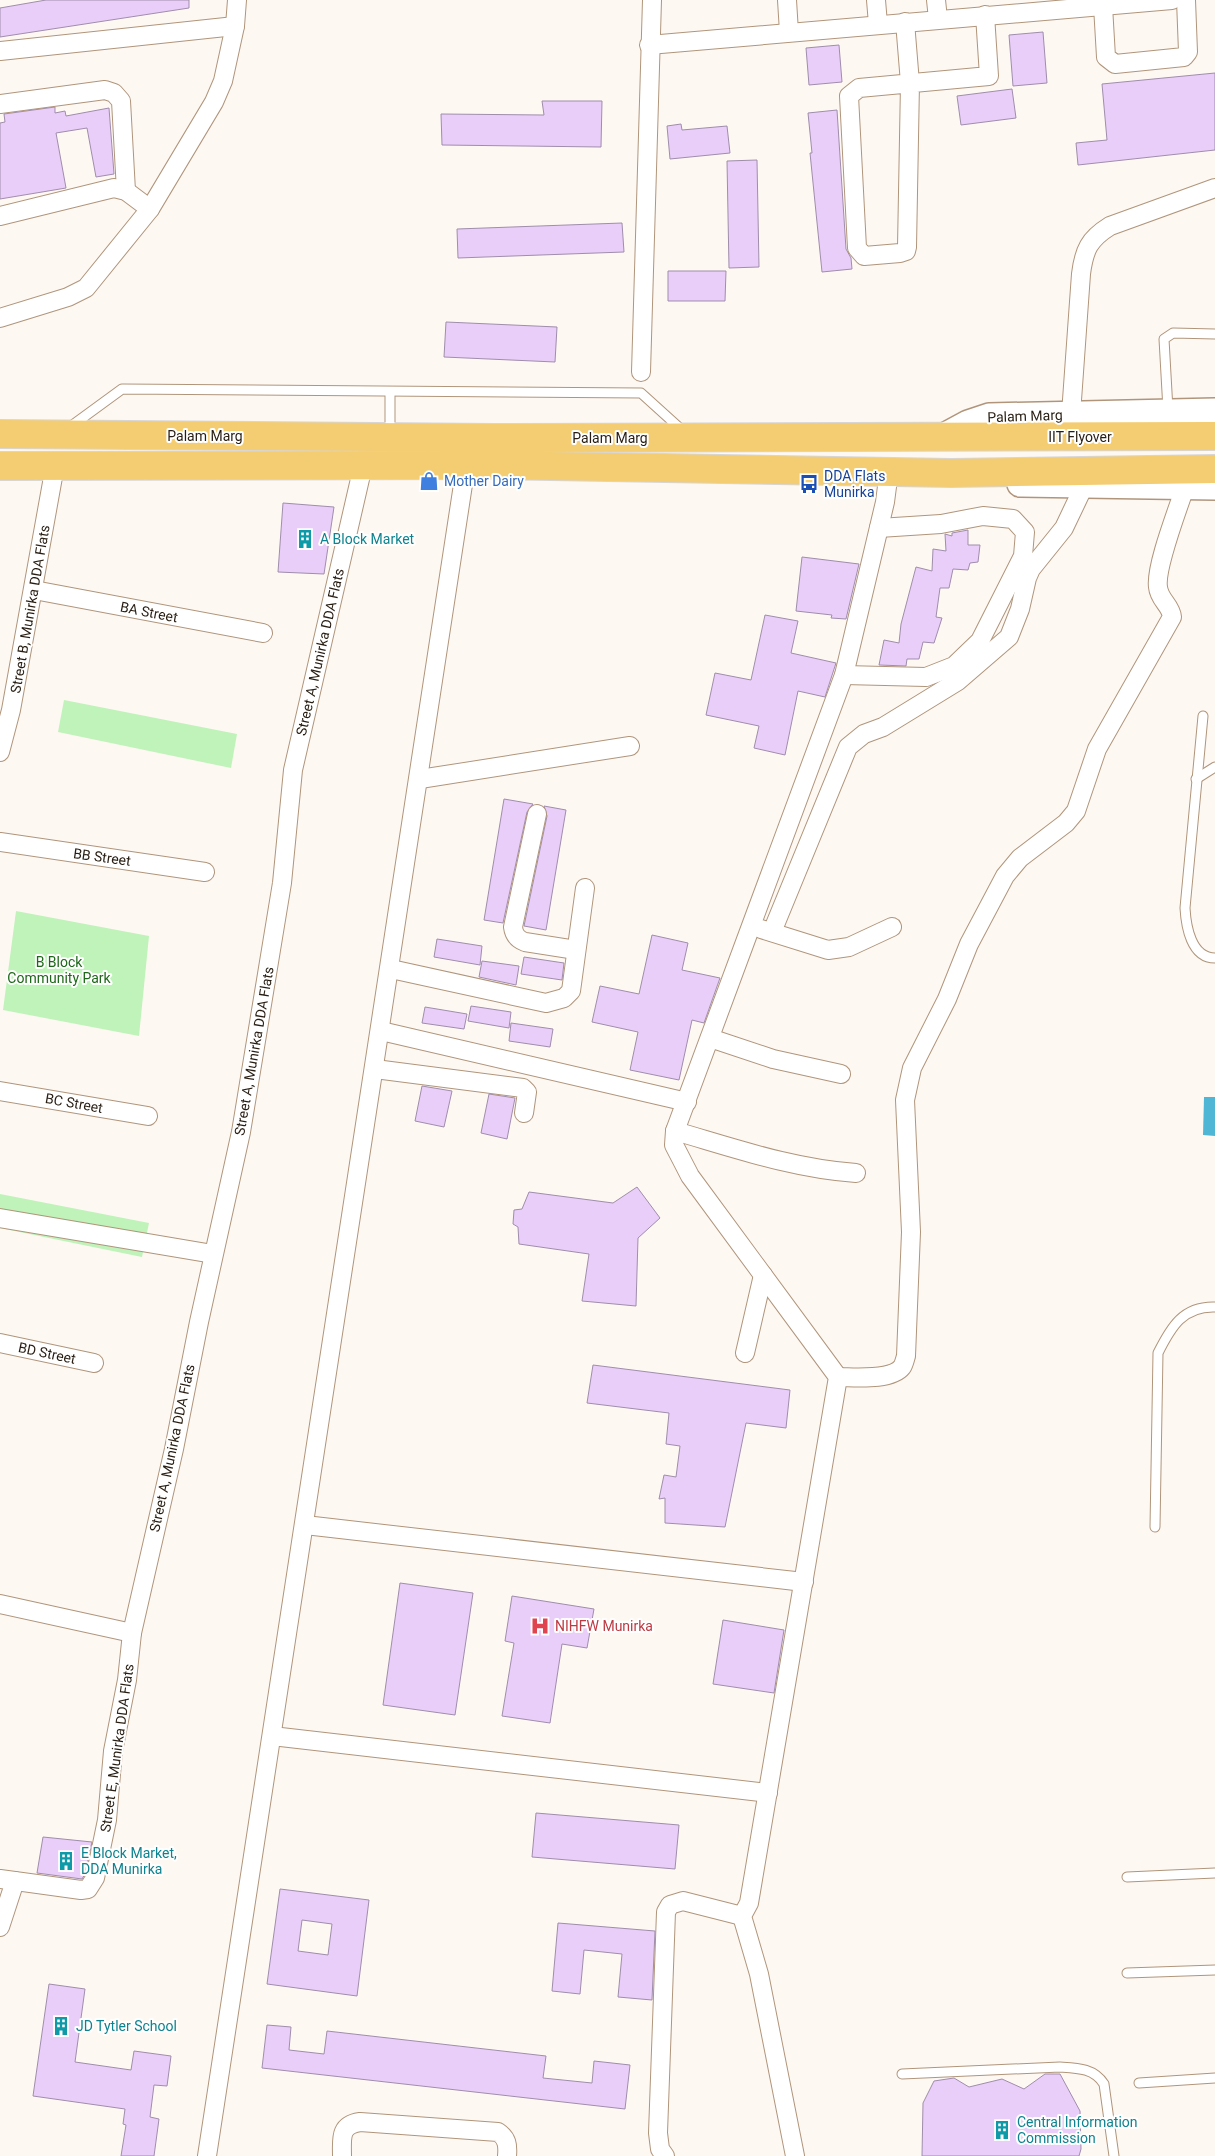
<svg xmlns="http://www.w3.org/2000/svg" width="1215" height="2156" viewBox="0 0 1215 2156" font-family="Roboto,sans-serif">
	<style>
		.green { fill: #bff3ba }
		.water { fill: #4fb7d5 }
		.building { fill: #e8cef8; stroke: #a08dac; fill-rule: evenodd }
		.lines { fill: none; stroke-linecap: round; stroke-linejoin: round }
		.lane-casing { stroke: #b0957b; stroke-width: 11 }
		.street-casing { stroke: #b0957b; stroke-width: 20 }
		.secondary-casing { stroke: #b0957b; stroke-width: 28 }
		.primary-casing { stroke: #d8d6d4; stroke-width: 30 }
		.lane { stroke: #fff; stroke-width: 9 }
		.street { stroke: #fff; stroke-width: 18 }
		.secondary { stroke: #fff; stroke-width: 25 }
		.primary { stroke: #f4cd72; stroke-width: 28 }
		.labels { text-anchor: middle; stroke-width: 4; stroke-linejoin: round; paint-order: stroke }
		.street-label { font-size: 14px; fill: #271d12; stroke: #fff }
		.transit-label { font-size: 14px; fill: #164399; stroke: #fff; text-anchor: start }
		.shop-label { font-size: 14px; fill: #366cbe; stroke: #fff; text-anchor: start }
		.culture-label { font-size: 14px; fill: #0d838f; stroke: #fff; text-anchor: start }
		.park-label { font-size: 14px; fill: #1d6818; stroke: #fff }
		.health-label { font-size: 14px; fill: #be3a42; stroke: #fff; text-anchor: start }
	</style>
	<rect width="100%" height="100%" fill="#fef8f3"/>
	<!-- green -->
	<g class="green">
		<polygon points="64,700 237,734 231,768 58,732"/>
		<polygon points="16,911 149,936 139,1036 3,1010"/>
		<polygon points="0,1194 149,1223 142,1257 0,1228"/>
	</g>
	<!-- water -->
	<polygon class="water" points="1204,1097 1215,1097 1215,1136 1203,1135"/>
	<!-- building -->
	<g class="building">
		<polygon points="46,0 189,0 189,8 0,37 0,8"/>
		<polygon points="1043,32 1047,83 1013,86 1009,35"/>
		<polygon points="839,45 842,82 809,85 806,48"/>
		<polygon points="1215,73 1215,150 1078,165 1076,143 1107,140 1102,84"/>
		<polygon points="1012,89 1016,118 961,125 957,96"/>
		<polygon points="542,101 602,101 601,147 442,145 441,114 544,115"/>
		<polygon points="55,107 55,113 65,111 66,116 109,108 114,174 96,177 87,128 56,133 66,188 0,199 0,123 5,122 4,114"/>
		<polygon points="837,110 846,249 851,258 852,269 822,272 810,153 812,153 808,113"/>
		<polygon points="681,124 682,130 727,126 730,153 670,159 667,126"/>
		<polygon points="757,160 759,267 729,268 727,161"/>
		<polygon points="622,223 624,252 458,258 457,229"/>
		<polygon points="668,271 726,271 725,301 668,301"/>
		<polygon points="446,322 557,327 555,362 444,357"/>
		<polygon points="283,503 334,507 324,574 278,572"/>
		<polygon points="968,530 968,545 980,545 978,562 970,563 968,570 953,569 949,588 940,588 936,617 942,618 934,643 923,642 919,659 907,659 906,666 879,665 884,640 899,643 901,624 916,567 932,571 933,549 946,551 945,534 952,536 952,533"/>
		<polygon points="802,557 859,564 846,619 831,618 832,615 796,611"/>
		<polygon points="765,615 798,621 791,653 836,663 825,697 798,691 785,755 754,748 759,726 706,715 715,673 751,680"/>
		<polygon points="504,799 533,804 527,812 503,923 484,920"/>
		<polygon points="544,806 566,810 546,930 524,926 547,816"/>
		<polygon points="652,935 688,943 682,970 720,978 704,1023 692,1020 679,1080 630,1070 638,1032 592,1022 600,986 639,994"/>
		<polygon points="437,939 482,946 480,965 434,957"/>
		<polygon points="524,957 564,963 562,980 521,974"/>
		<polygon points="482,961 519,966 516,985 479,977"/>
		<polygon points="471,1006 511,1012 509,1028 468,1021"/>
		<polygon points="425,1007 467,1014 464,1029 422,1023"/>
		<polygon points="511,1023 553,1029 550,1047 509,1041"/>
		<polygon points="422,1086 452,1091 444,1127 415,1121"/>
		<polygon points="489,1094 515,1098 507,1139 481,1133"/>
		<polygon points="637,1187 660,1218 638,1238 636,1306 582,1301 589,1254 519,1244 518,1227 513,1224 514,1210 522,1209 529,1192 613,1203"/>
		<polygon points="593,1365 790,1390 786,1428 746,1423 725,1527 665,1523 665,1498 659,1499 664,1475 676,1477 680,1446 666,1444 669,1413 587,1403"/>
		<polygon points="400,1583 473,1593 455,1715 383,1705"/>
		<polygon points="512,1596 594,1609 587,1648 562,1644 550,1723 502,1716 514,1643 505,1641"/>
		<polygon points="723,1620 784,1630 774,1693 713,1684"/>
		<polygon points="536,1813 679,1825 675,1869 532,1857"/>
		<polygon points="43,1837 92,1842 85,1874 82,1879 37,1873"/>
		<path d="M280 1889 369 1900 357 1996 267 1984ZM302 1920 332 1924 328 1955 298 1951Z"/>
		<polygon points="558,1923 655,1931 652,2000 618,1997 622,1954 584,1950 580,1994 552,1991"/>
		<polygon points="49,1984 85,1989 75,2062 131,2070 134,2051 171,2056 167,2086 154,2085 150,2117 159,2119 154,2156 121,2156 126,2125 123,2124 125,2109 33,2096"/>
		<polygon points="267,2025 291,2027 289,2050 324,2054 327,2031 546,2056 543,2078 592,2083 594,2061 630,2065 625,2109 262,2068"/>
		<polygon points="1045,2074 1060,2074 1080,2111 1081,2149 1079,2156 922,2156 923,2103 934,2081 954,2078 969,2087 1002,2079 1024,2089"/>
	</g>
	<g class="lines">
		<!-- lane casing -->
		<g class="lane-casing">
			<g id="lane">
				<polyline points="1168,410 1164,339 1173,333 1215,334"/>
				<polyline points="70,427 122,389 641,393 683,431"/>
				<polyline points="390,434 390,392"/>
				<path d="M1203 716 1185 908C1186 926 1191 958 1215 958"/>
				<polyline points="1196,779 1215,767"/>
				<path d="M1155 1527 1158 1353C1171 1327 1183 1306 1215 1307"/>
				<polyline points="1127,1877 1215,1873"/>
				<polyline points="1127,1973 1215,1970"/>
				<path d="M902 2074 1060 2067C1077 2068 1094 2068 1104 2084L1114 2156"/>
				<polyline points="1139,2083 1215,2078"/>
			</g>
		</g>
		<!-- street casing -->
		<g class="street-casing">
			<g id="street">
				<polyline points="787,0 789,32"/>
				<polyline points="876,0 878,24"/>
				<polyline points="936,0 938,19"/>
				<polyline points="1103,6 1106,57 1115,64 1184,57 1188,52 1186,0"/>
				<polyline points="905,22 910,83 907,247 906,251 900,253 864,256 857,248 849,96 859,88 989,76 985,15"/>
				<polyline points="649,45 1172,0"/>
				<polyline points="0,51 235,26"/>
				<polyline points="0,104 105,90 114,93 121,101 126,191"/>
				<polyline points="0,216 114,188 126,191 150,209"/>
				<polyline points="0,318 68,297 86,288 150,209 214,102 223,81 235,26 237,0"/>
				<polyline points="641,372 652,0"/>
				<path d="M1071 414 1081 274C1084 250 1089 239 1110 226L1215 188"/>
				<polyline points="34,590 263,633"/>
				<polyline points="844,675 926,677 954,666 980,641 1023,556 1025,532 1013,519 983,516 941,524 879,528"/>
				<polyline points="0,752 11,710 55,466"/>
				<polyline points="420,779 630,746"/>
				<path d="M537 814 513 927C514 935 517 939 525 942L576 950"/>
				<polyline points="0,842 205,872"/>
				<polyline points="761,929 828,950 849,947 892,927"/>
				<polyline points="772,932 848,747 864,734 883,727 958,681 1009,637 1020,609 1027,578 1031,569 1064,528 1084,486"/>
				<polyline points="391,969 546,1003 564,998 571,991 585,888"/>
				<polyline points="381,1031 687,1102"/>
				<polyline points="710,1038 773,1059 841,1074"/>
				<polyline points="375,1069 523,1088 527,1092 524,1113"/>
				<polyline points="0,1091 148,1116"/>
				<path d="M675 1131C734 1148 794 1169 856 1173"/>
				<polyline points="0,1218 213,1254"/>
				<polyline points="0,1343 94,1363"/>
				<polyline points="745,1353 763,1275"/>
				<path d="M838 1377C854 1377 891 1381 902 1367 904 1364 905 1359 906 1356L911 1232 905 1100 912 1068 947 999 969 944 1005 876 1020 858 1066 823 1076 811 1097 749 1172 617C1171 605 1159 600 1158 587 1155 567 1178 509 1185 487"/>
				<polyline points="305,1525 804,1582"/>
				<polyline points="0,1604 132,1633"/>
				<polyline points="272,1736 768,1793"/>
				<polyline points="0,1879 81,1890 88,1889 95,1878 107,1820 113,1751 127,1680 132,1633 174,1449 199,1322 241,1132 282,883 293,770 363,466"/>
				<polyline points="0,1927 15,1881"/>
				<polyline points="207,2156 466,465"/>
				<path d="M342 2156C342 2139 339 2125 360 2122L498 2132C507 2138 508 2145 507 2156"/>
				<polyline points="665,2156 660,2149 658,2133 666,1912 670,1905 683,1901 742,1916"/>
				<polyline points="795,2156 759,1974 742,1916 749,1903 838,1377 690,1176 674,1145 675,1131 844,675 885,502 889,471"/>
			</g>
		</g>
		<!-- secondary casing -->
		<g class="secondary-casing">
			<g id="secondary">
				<polyline points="944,436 968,423 989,416 1215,411"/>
				<polyline points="1020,484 1215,487"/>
			</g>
		</g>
		<!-- primary casing -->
		<g class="primary-casing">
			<g id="primary">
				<polyline points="0,434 497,438 1215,436"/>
				<polyline points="0,466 494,465 951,473 1215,469"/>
			</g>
		</g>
		<!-- lane -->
		<use href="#lane" class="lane"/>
		<!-- street -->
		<use href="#street" class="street"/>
		<!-- secondary -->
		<use href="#secondary" class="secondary"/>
		<!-- primary -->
		<use href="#primary" class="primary"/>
	</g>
	<!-- icons -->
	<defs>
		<g id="shop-bare" transform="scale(1.5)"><path d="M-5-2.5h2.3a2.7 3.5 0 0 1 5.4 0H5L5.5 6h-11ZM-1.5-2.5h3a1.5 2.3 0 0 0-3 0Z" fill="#3f7fe0" stroke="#fff" stroke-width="2.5" paint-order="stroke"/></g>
		<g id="bus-bare" transform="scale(1.5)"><path d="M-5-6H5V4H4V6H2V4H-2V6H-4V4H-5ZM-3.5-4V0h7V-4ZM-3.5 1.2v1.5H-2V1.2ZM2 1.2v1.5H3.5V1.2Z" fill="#1a4fb4" stroke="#fff" stroke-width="2.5" paint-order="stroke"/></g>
		<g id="building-bare" transform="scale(1.5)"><path d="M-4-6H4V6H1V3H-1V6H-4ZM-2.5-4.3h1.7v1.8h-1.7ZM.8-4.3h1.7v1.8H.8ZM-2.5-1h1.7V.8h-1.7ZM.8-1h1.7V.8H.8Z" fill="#0f9aa8" stroke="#fff" stroke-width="2.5" paint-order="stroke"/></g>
		<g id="hospital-bare" transform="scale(1.5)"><path d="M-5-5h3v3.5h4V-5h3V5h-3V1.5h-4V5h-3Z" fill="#e0444e" stroke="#fff" stroke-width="2.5" paint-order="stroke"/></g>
	</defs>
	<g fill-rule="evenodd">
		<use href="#shop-bare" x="429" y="481"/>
		<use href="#bus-bare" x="809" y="484"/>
		<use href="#building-bare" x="305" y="539"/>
		<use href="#hospital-bare" x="540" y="1626"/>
		<use href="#building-bare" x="66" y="1861"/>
		<use href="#building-bare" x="61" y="2026"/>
		<use href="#building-bare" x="1002" y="2130"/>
	</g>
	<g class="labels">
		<!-- street labels -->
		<g class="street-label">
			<text transform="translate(1025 416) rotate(-2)" y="5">Palam Marg</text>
			<text x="205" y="441">Palam Marg</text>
			<text x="1080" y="442">IIT Flyover</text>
			<text x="610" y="443">Palam Marg</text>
			<text transform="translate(30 609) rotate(-80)" y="5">Street B, Munirka DDA Flats</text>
			<text transform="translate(149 612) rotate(11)" y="5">BA Street</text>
			<text transform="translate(320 652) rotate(-77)" y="5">Street A, Munirka DDA Flats</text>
			<text transform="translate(102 857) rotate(8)" y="5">BB Street</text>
			<text transform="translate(254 1051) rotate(-80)" y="5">Street A, Munirka DDA Flats</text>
			<text transform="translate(74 1103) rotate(10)" y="5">BC Street</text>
			<text transform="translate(47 1353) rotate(12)" y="5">BD Street</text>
			<text transform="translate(172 1448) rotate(-78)" y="5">Street A, Munirka DDA Flats</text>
			<text transform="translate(117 1748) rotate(-82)" y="5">Street E, Munirka DDA Flats</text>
		</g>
		<!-- transit labels -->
		<g class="transit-label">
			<text x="824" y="481">DDA Flats<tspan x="824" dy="16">Munirka</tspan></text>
		</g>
		<!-- shop labels -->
		<g class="shop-label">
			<text x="444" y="486">Mother Dairy</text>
		</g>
		<!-- culture labels -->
		<g class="culture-label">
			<text x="320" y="544">A Block Market</text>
			<text x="81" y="1858">E Block Market,<tspan x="81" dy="16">DDA Munirka</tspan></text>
			<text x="76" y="2031">JD Tytler School</text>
			<text x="1017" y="2127">Central Information<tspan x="1017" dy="16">Commission</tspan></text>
		</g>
		<!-- park labels -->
		<g class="park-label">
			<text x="59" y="967">B Block<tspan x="59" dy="16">Community Park</tspan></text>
		</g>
		<!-- health labels -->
		<g class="health-label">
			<text x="555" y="1631">NIHFW Munirka</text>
		</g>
	</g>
</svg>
